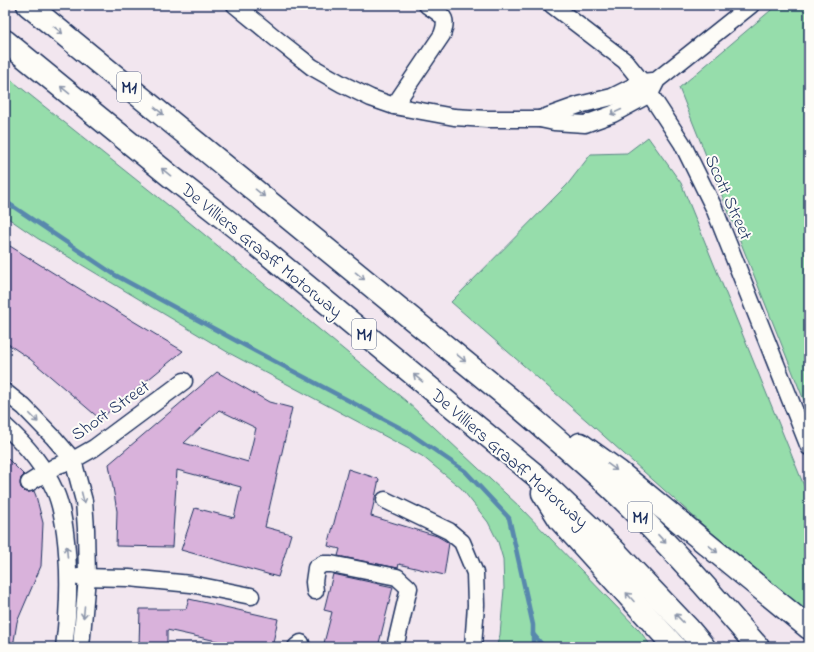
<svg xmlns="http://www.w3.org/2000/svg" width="814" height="652" viewBox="0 0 814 652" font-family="'Indie Flower',sans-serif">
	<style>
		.green { fill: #96ddab; stroke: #588684 }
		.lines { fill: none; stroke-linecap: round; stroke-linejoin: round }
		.stream { stroke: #5888ad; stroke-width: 4.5 }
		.building { fill: #d9b2db; stroke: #1b2f5e; fill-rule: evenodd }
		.minor-casing { stroke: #1b2f5e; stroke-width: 19 }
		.highway-casing { stroke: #1b2f5e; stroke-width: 25 }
		.minor { stroke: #fdfcf7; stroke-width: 16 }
		.highway { stroke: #fdfcf7; stroke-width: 22 }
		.oneway { stroke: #8c96aa }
		.labels { text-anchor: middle; stroke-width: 4; stroke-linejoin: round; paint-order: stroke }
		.shield { fill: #fdfcf7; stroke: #5f6c8c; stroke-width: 1 }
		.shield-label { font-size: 17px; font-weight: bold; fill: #1b2f5e }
		.street-label { font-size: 18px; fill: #1b2f5e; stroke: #fdfcf7 }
	</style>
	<rect width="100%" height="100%" fill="#f2e6ef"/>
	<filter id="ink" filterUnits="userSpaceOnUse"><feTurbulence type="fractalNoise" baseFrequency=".025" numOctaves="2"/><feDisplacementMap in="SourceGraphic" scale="8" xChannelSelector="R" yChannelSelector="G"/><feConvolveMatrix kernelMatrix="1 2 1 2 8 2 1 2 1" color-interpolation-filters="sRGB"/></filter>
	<g filter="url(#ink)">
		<!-- green -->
		<g class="green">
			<polygon points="777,5 809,5 809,413 679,88"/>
			<polygon points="5,75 183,217 406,401 520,507 639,630 652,647 496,647 500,635 504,589 503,559 498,542 488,522 461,488 422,456 229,353 37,238 5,216"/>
			<polygon points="648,137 681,183 809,498 809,614 712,533 594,427 451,302 567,185 591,154 627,153"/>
		</g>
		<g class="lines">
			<!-- stream -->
			<g class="stream">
				<polyline points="5,201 115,275 255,351 408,432 465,471 509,518 533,625 533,647"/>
				<polyline points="533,634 544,647"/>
			</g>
		</g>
		<!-- building -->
		<g class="building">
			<polygon points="5,243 55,274 183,351 100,419 30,359 5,342"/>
			<path d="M217 372 269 402 292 408 265 527 291 534 278 577 181 550 195 508 234 518 241 487 177 470 172 547 116 546 117 511 109 464ZM219 410 256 428 248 462 184 443Z"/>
			<polygon points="5,456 24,475 21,478 20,483 21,488 25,492 29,492 34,491 36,496 43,523 41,566 17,622 13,647 5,647"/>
			<polygon points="348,469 379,479 371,516 437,536 449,543 444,575 399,564 398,568 338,556 340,549 328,546"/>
			<polygon points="333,574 393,587 378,647 323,647 332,612 324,610"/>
			<polygon points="189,599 278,619 272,647 244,647 167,630 167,647 139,647 140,609 186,609"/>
		</g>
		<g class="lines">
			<!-- minor casing -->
			<g class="minor-casing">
				<g id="minor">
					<polyline points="235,5 279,41 312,67 342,84 371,98 394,106 454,117 487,119 540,119 554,122 585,124 613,114 650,94"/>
					<polyline points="552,5 625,61 642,82 682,143 714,208 809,447"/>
					<polyline points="650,94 657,80 751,5"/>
					<path d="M394 106 442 35C449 16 442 16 427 5"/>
					<polyline points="540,119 579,105 612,97 642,82 652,81"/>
					<polyline points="5,392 24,407 54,438 73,460 84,501 86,529 87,577 81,647"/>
					<path d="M5 426C25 444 44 466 55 491 61 504 63 518 65 532 70 571 69 608 64 647"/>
					<polyline points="29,483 56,466 73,460 94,448 184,381"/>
					<polyline points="385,500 449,531 462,542 475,573 476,605 473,647"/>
					<polyline points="78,577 129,578 191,584 251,596"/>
					<polyline points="315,591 314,582 316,568 323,564 331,564 397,577 409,588 395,647"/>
					<polyline points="296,647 301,643"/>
				</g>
			</g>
			<!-- highway casing -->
			<g class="highway-casing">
				<g id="highway">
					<path d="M28 5 510 399C560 442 610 484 655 532 691 569 724 608 758 647"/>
					<polyline points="5,41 169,175 239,230 534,474 613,549 688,628 704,647"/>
					<polyline points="580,444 619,472 809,628"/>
					<polyline points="543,493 560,520 675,647"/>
				</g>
			</g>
			<!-- minor -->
			<use href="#minor" class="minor"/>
			<!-- highway -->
			<use href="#highway" class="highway"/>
		</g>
		<!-- one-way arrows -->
		<defs><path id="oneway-shaft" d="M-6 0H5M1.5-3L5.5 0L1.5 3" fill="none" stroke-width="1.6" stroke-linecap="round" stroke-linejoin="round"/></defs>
		<g class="oneway">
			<use href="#oneway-shaft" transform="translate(58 30) rotate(39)"/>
			<use href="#oneway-shaft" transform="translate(65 90) rotate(-141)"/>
			<use href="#oneway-shaft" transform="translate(159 111) rotate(39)"/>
			<use href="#oneway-shaft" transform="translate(616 112) rotate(155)"/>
			<use href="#oneway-shaft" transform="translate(166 172) rotate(-141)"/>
			<use href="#oneway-shaft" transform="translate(260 193) rotate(39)"/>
			<use href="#oneway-shaft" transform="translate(360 276) rotate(39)"/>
			<use href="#oneway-shaft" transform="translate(461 358) rotate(39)"/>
			<use href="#oneway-shaft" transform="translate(418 378) rotate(-140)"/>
			<use href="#oneway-shaft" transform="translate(34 418) rotate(46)"/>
			<use href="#oneway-shaft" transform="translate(612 467) rotate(36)"/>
			<use href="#oneway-shaft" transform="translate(83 498) rotate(76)"/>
			<use href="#oneway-shaft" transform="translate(662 539) rotate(47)"/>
			<use href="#oneway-shaft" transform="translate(713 549) rotate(39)"/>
			<use href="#oneway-shaft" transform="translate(67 552) rotate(-95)"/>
			<use href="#oneway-shaft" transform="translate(630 597) rotate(-132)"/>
			<use href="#oneway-shaft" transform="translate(84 612) rotate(95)"/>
			<use href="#oneway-shaft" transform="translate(679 618) rotate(-134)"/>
		</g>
	</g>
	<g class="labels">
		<!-- shield labels -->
		<g class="shield">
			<rect x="117" y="72" width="24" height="30" rx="3"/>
			<rect x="352" y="319" width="24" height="30" rx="3"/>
			<rect x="628" y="502" width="24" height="30" rx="3"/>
		</g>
		<g class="shield-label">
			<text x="129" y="93">M1</text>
			<text x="364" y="340">M1</text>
			<text x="640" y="523">M1</text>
		</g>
		<!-- street labels -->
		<g class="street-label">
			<text transform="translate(729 197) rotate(66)" y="6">Scott Street</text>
			<text transform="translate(262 250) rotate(39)" y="6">De Villiers Graaff Motorway</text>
			<text transform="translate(110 410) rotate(-35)" y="6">Short Street</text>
			<text transform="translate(510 458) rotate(41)" y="6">De Villiers Graaff Motorway</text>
		</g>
	</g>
	<!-- margin -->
	<rect width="814" height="652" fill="none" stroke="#fdfcf7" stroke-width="20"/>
	<rect x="10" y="10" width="794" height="632" fill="none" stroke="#1b2f5e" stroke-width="1.5" filter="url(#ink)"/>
</svg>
